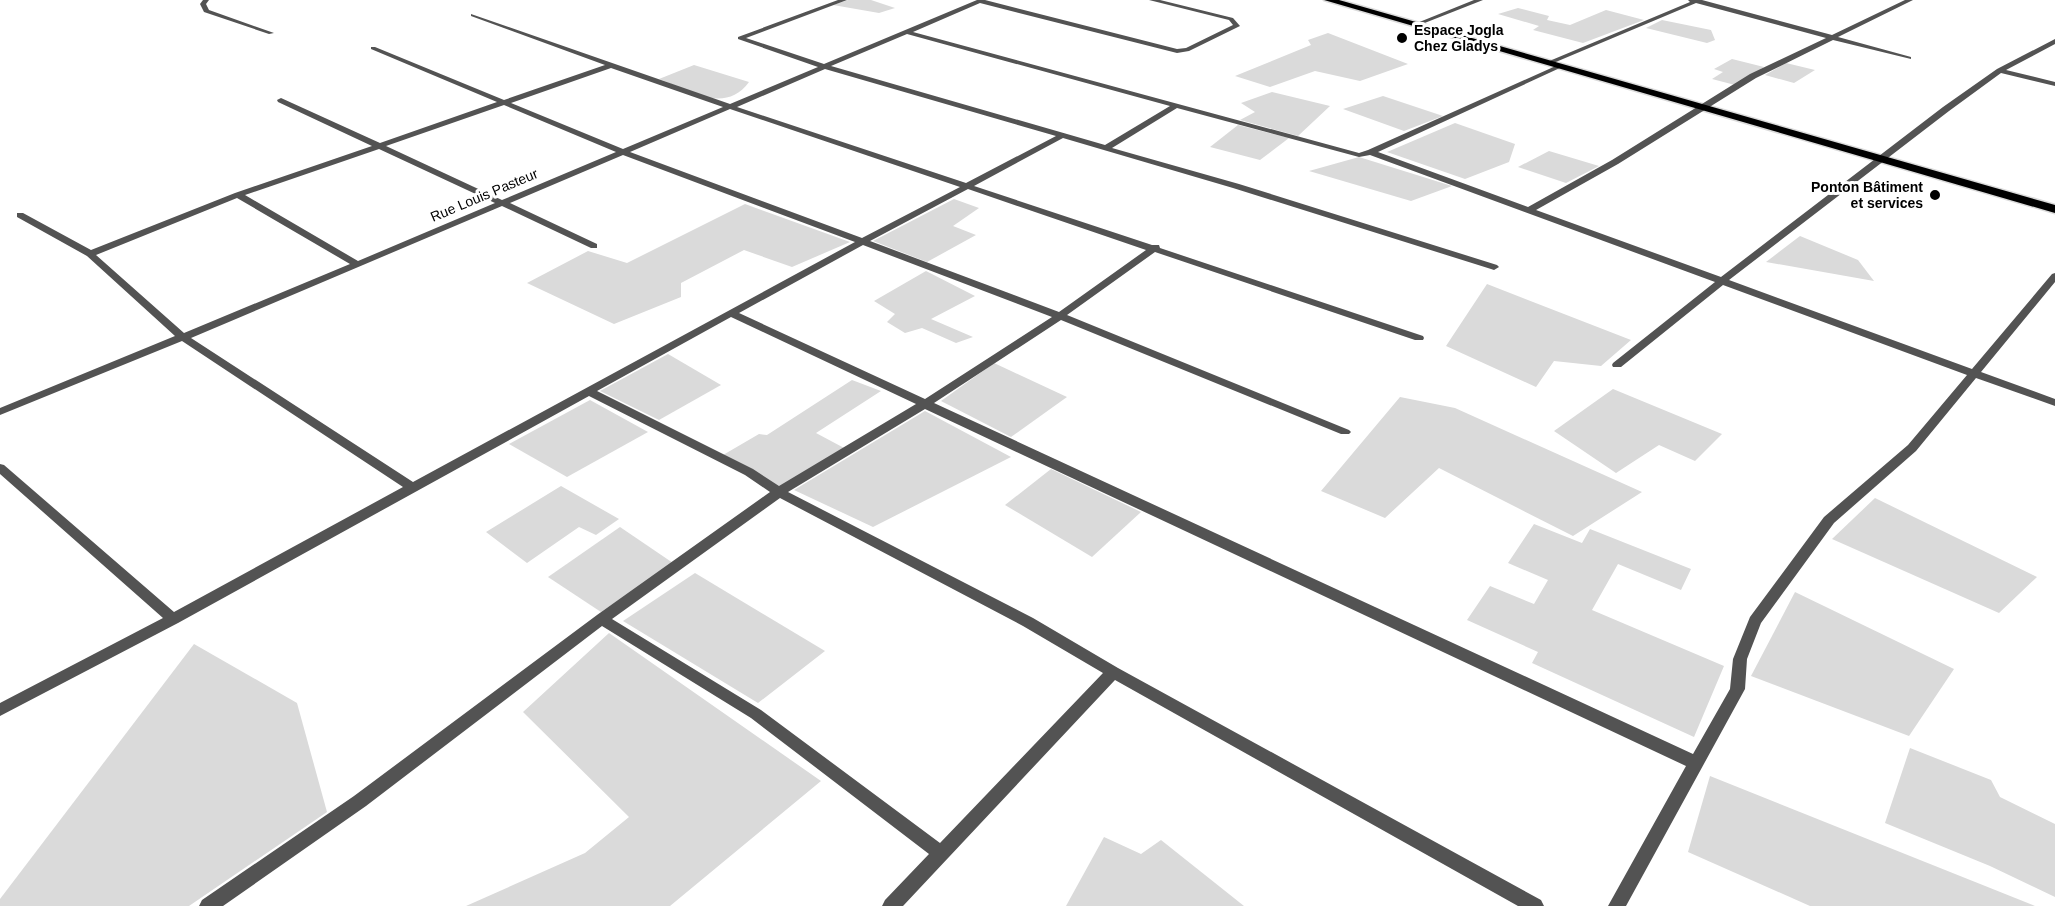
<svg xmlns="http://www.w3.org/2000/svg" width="2055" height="906" viewBox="0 0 2055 906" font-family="Helvetica,sans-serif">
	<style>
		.green { fill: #dadada }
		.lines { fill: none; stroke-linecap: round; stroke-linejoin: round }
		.highway-casing { stroke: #dbdbdb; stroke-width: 3 }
		.street { fill: #535353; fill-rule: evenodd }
		.highway { fill: #000; fill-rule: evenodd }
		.poi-dot { fill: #000; stroke: #fff; stroke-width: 2 }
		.labels { text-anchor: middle; stroke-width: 6; stroke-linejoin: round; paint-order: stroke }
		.far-poi-label { font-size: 14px; font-weight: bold; fill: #000; stroke: #fff; text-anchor: start }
		.far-street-label { font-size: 14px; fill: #000; stroke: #fff }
	</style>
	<rect width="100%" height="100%" fill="#fff"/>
	<!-- green -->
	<g class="green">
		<polygon points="848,0 871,0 895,8 879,13 833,5"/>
		<polygon points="1518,8 1549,16 1547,20 1570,25 1606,10 1644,20 1583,43 1533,30 1539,26 1498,14"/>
		<polygon points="1662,20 1711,30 1715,40 1707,43 1646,28"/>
		<polygon points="1328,33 1408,64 1360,81 1315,71 1270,87 1235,76 1311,45 1308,40"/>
		<polygon points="1732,59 1764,67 1735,85 1712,79 1723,72 1714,69"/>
		<polygon points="1786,63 1815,70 1794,83 1765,75"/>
		<path d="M694 65 749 82C725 115 689 90 659 79Z"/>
		<polygon points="1272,92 1330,106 1298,136 1240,120 1255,112 1241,103"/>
		<polygon points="1383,96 1443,116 1404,131 1343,109"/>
		<polygon points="1455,123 1515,144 1509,162 1465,179 1387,152"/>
		<polygon points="1238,125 1289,138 1260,160 1210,147"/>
		<polygon points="1549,151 1599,166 1566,183 1518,167"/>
		<polygon points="1359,157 1452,186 1411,201 1309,171"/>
		<polygon points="954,199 979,208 953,226 976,235 927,262 873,241"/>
		<polygon points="745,204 850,242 792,267 744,250 681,283 681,297 614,324 527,283 588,251 627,263"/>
		<polygon points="1800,236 1858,260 1874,281 1766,262"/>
		<polygon points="926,271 975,296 931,319 973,337 956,343 922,328 905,333 887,322 895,314 874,301"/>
		<polygon points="1487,284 1631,340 1601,366 1554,361 1536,387 1446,346"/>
		<polygon points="668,354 721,385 659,420 600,391"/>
		<polygon points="994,363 1067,397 1011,437 941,401"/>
		<polygon points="852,380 881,391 816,433 846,449 779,489 723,455 759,434 767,435"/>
		<polygon points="1613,389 1722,434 1695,461 1659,445 1616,473 1554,431"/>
		<polygon points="1400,397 1455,408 1642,492 1573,536 1439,468 1385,518 1321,491"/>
		<polygon points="590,400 648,432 567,477 509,444"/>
		<polygon points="925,411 1011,457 873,527 794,490"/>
		<polygon points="1051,469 1141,512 1092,557 1005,505"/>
		<polygon points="561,486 619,519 596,535 579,527 527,563 486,532"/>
		<polygon points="1875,498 2037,577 1999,613 1832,539"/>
		<polygon points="1534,524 1582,543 1590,529 1691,569 1681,590 1618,564 1592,610 1724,666 1694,737 1532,663 1538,652 1467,620 1490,586 1534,604 1548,580 1508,563"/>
		<polygon points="620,527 673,563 601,612 548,577"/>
		<polygon points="695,573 825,651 758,703 623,621"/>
		<polygon points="1795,592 1954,669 1909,736 1751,676"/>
		<polygon points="609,633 821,781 670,906 466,906 585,853 629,817 523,712"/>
		<polygon points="194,644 297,703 327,812 189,906 0,906 0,899"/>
		<polygon points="1910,748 1991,780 2000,797 2055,824 2055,897 1990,866 1885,823"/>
		<polygon points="1710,776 2035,906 1810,906 1688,852"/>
		<polygon points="1104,837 1141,854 1161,840 1244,906 1066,906"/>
	</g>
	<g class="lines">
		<!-- highway casing -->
		<g class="highway-casing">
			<polygon id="highway" points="1324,0 1339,0 2055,205 2055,213"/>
		</g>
		<!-- street -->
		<g class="street">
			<polygon points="203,0 209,0 206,4 209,10 274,33 269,34 204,12 200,4"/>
			<path d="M838 0H847L746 38 824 64 977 0H985L1177 49 1186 48 1233 25 1229 20 1149 0H1160L1233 18 1240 26 1189 51 1177 53 980 3 913 32 1359 153 1368 150 1558 65H1562V67L1378 152 1528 207 1612 160 1750 74 1826 38 1696 3 1551 64H1547V62L1690 2 1688 0H1702L1832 35 1905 0H1913L1838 37 1911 57V59L1833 40 1756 78 1618 164 1536 210 1721 277 1943 107 1997 69 2055 39V44L2006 70 2055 82V86L2001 73 1949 111 1729 280 1972 369 2052 274 2055 273V282L1981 372 2055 399V406L1976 378 1916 451 1834 523 1761 623 1747 659 1745 689 1626 906H1608L1686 766 925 409 788 492 1033 618 1118 668 1541 900 1544 906H1518L1115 680 903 906H882L885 900 929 854 751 718 602 626 366 806 223 906H199L202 900 354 796 597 615 770 492 745 475 589 396 178 623 0 716V703L163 618 0 474V464L4 465 174 612 403 487 182 341 0 415V408L175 336 87 256 17 217V213H23L91 250 235 193 372 146 278 102 277 100 281 98 380 143 497 102 371 49V47H375L504 100 605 65 471 16V14L730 104 818 67 738 39V37ZM907 34 1170 106 1105 145 831 66ZM611 68 723 107 623 149 511 103ZM825 69 1056 136 966 183 737 107ZM504 105 616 152 502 200 386 146ZM1177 108 1359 157 1370 155 1715 282 1613 363 1612 365 1613 367H1621L1723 285 1967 375 1908 445 1824 517 1750 617 1733 659 1730 689 1693 754 934 403 1061 320 1341 434H1349L1351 432 1349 430 1067 315 1155 252 1415 340H1423L1424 338 1423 336 1160 248 1159 245H1152L974 186 1063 138 1233 188 1491 269 1494 270 1499 267 1497 265 1239 184 1112 148ZM730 109 960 187 862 238 630 152ZM379 149 495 203 358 261 245 195ZM623 155 855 242 413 482 191 338 502 206 591 248H597V244L510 203ZM968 189 1146 250 1059 312 870 241ZM237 198 350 264 184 333 96 255ZM863 245 1052 317 925 399 739 313ZM731 317 916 404 779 486 753 469 597 391ZM780 498 1023 626 1103 673 940 843 761 710 612 619Z"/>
			<polygon points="1474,0 1483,0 1417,26 1412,25"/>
		</g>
		<!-- highway -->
		<use href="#highway" class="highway"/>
	</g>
	<!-- markers -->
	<g class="poi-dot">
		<circle cx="1402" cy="38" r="6"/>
		<circle cx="1935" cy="195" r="6"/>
	</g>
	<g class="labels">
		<!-- far-poi labels -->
		<g class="far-poi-label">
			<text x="1414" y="35">Espace Jogla<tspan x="1414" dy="16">Chez Gladys</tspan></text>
			<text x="1923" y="192" text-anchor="end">Ponton Bâtiment<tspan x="1923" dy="16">et services</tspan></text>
		</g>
		<!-- far-street labels -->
		<g class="far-street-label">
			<text transform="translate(484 195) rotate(-23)" y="5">Rue Louis Pasteur</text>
		</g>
	</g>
</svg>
